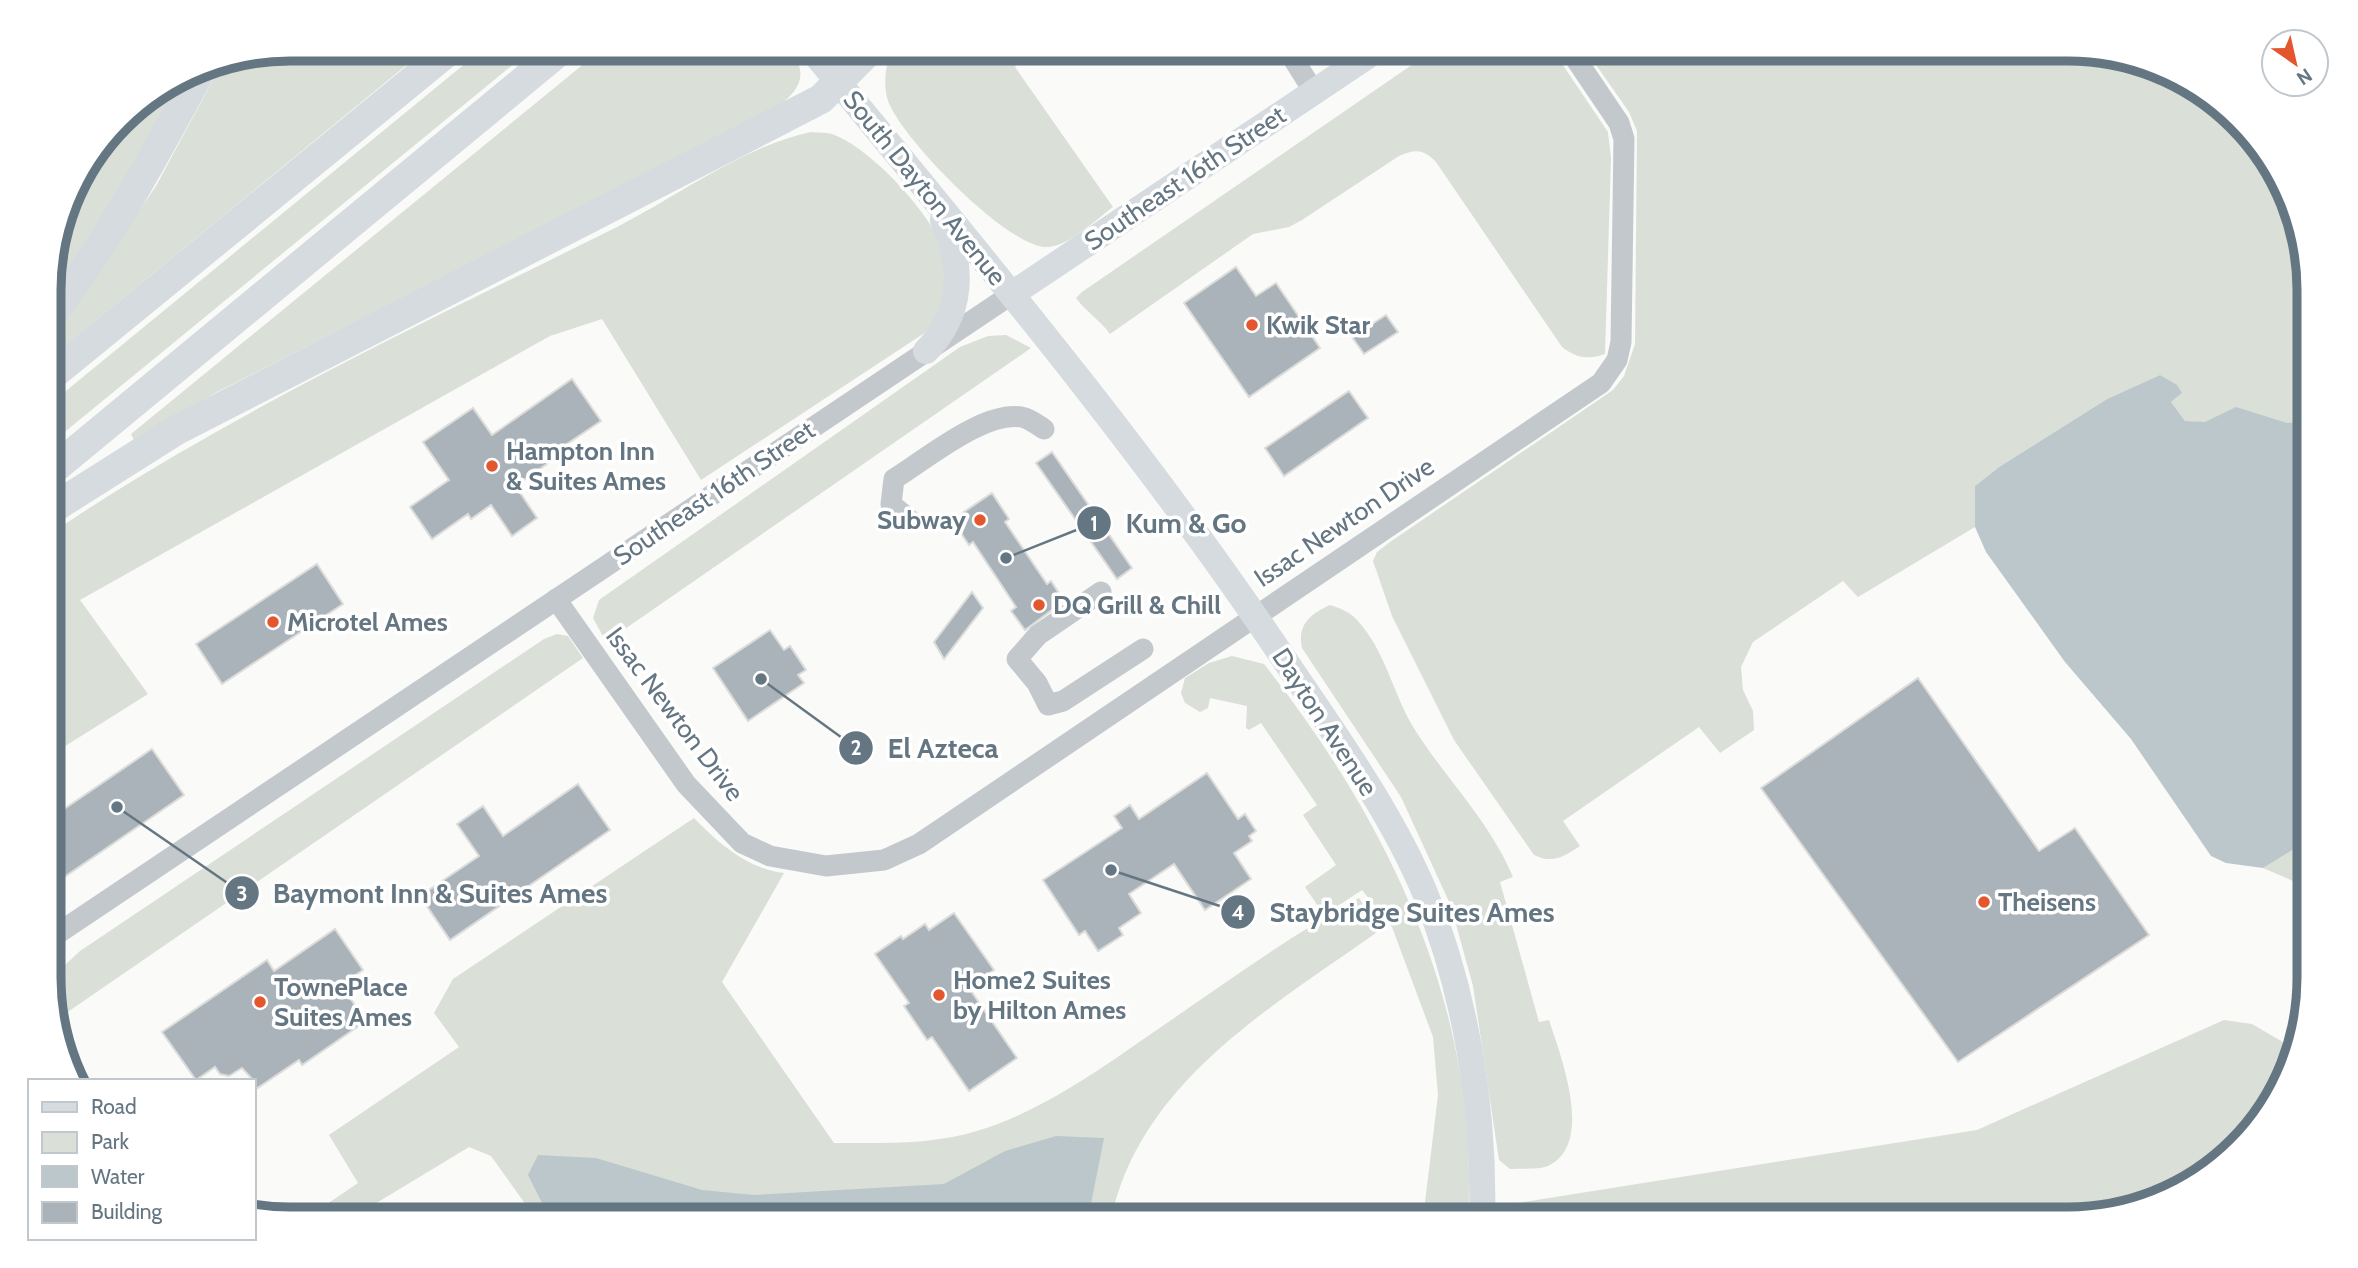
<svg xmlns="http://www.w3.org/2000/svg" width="2358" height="1268" viewBox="0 0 2358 1268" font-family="Cabin,sans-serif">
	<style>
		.green { fill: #dadfd7 }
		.water { fill: #bbc7cb }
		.building { fill: #aab3b9; stroke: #dcdcda; stroke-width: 2 }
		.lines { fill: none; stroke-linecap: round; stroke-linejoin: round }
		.minor { stroke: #c3c8cc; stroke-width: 21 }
		.major { stroke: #d6dbdf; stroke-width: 26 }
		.highway { stroke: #d6dbdf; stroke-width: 30 }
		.poi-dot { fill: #e4572e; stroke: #fff; stroke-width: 2.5 }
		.labels { text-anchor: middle; stroke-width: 7; stroke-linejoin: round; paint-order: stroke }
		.street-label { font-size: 26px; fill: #657683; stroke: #fff }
		.poi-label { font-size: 26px; font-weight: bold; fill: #657683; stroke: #fff; text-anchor: start }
		.rim { fill: none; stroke: #657683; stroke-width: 9 }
		.leader { fill: none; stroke: #657683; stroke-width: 2.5 }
		.callout-dot { fill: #657683; stroke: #fff; stroke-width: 2.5 }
		.mark-label { font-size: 21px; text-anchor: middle; font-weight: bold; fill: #fff }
		.callout-label { font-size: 28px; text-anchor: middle; font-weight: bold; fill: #657683; stroke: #fff; stroke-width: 7; stroke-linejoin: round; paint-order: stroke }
	</style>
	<rect width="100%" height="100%" fill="#fafaf8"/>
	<!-- green -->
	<g class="green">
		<polygon points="290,49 426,49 50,358 50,335 86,290 156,186 222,63"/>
		<polygon points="483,49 532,49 50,444 50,404"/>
		<path d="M602 49H789C816 80 790 100 763 115L217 392 134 440 131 434Z"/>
		<path d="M893 49H1026L1015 67 1113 207C1095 220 1068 248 1045 247 1006 245 902 139 888 101 883 86 885 62 893 49Z"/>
		<path d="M1435 49H1552L1608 132 1611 158 1605 354C1588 360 1576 358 1562 347L1436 162C1423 149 1416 149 1399 156L1302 220 1289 227 1253 234 1110 334C1100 320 1086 312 1076 298L1082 292Z"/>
		<path d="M1585 49H2068L2175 74 2268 156 2307 259 2308 461 2205 423 2185 421 2171 402 2182 393 2160 375 2107 399 1999 467 1975 486V527L1858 597 1843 581 1753 642 1741 667 1743 690 1753 711 1754 730 1720 753 1699 727 1563 821 1580 846C1563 857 1553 864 1534 855L1454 740 1392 616 1373 561 1377 552 1390 542 1613 390 1624 376 1635 344 1637 131 1629 112Z"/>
		<polygon points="182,77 123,188 50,295 50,274 74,183 131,109"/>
		<path d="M811 132C818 133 826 132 832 134 871 148 932 214 945 253 951 270 947 295 947 312L923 334 701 480 602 319 550 336 80 600 148 694 51 755 50 534C229 413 424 323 617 227 678 196 744 146 811 132Z"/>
		<polygon points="1006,335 1031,348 606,642 593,618 599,600 960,347 988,336"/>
		<path d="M1330 605C1340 608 1350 612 1357 620 1386 651 1393 695 1415 730 1447 780 1490 822 1513 877L1500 882 1539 1022 1549 1020C1561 1057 1595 1144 1548 1166 1538 1170 1521 1168 1510 1169L1499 1160 1473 986 1451 906 1401 797 1302 648C1297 625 1310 614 1330 605Z"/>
		<polygon points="557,634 568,636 583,658 56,1020 51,1010 51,978 80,951 544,639"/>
		<path d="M1232 656 1264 664C1390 824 1480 1010 1468 1219H1423L1438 1095 1433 1037 1392 927 1362 890 1324 915 1305 887 1336 865 1303 815 1317 805 1261 723 1249 730 1246 728 1247 706 1210 698 1208 708 1200 712 1185 703 1181 693 1185 678 1209 663Z"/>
		<path d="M694 818C718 843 748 869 784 873L722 982 834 1143C881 1143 931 1145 977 1131 1037 1113 1094 1074 1145 1038 1216 990 1284 939 1359 898L1380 930C1274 1006 1141 1080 1111 1219H536L491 1156 469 1147 350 1219H305L358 1183 329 1135 459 1047 434 1013 453 979Z"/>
		<polygon points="2309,840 2309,888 2263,868"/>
		<polygon points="2224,1020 2252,1024 2293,1048 2284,1085 2201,1179 2083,1219 1504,1219 1505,1205 1977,1130"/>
	</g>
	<!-- water -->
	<g class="water">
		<polygon points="2160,375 2177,385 2182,393 2171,402 2185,421 2205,422 2236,407 2287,423 2307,422 2309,840 2263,868 2226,863 2211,856 2131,739 2065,662 1986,552 1975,527 1975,486 1999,467 2107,399"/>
		<polygon points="1056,1136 1104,1138 1088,1219 550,1219 528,1175 538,1155 596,1158 702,1190 754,1195 944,1184 1005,1151"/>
	</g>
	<!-- building -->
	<g class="building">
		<polygon points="1236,267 1256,296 1276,283 1320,348 1249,397 1184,303"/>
		<polygon points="1386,315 1398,332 1364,354 1352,337"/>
		<polygon points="572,379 601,421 561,448 564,452 521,482 522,485 517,488 537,518 512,536 491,505 471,519 468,514 432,539 410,507 449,480 423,442 473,408 492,435"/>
		<polygon points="1349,391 1368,418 1284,476 1265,448"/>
		<polygon points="1052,452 1132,568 1117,579 1036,463"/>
		<polygon points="992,493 1009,519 1005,522 1047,584 1051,581 1064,601 1025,630 1011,611 1016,607 973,542 969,545 952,520"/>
		<polygon points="317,564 343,604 222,684 196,644"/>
		<polygon points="972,592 983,608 944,659 934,642"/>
		<polygon points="770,630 784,650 790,646 806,670 798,675 804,683 748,721 713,668"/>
		<polygon points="1918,678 2039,851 2075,828 2149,935 1958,1062 1761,788"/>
		<polygon points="152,749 184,795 51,886 51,818"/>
		<polygon points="1207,773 1238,819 1245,814 1256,831 1249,836 1252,841 1234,853 1251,879 1205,910 1174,864 1129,894 1141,913 1119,928 1123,935 1098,951 1085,931 1079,935 1043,880 1122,828 1114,816 1130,805 1139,819"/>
		<polygon points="578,784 610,830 450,940 420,896 479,856 457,824 483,806 503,836"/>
		<polygon points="954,913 994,970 969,988 1017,1058 969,1091 932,1037 927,1040 904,1006 909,1003 875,954 901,936 903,939 925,924 929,930"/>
		<polygon points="335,929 363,970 341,985 366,1021 302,1065 299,1060 256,1089 254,1081 242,1068 229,1076 220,1074 215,1067 196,1080 162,1032 267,960 274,971"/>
	</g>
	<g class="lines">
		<!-- minor -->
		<g class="minor">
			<polyline points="1287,49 1314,92"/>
			<path d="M910 520 891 504 894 479C925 460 988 407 1025 418 1031 420 1038 425 1044 429"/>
			<polyline points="1101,592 1038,635 1017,659 1037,683 1048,705 1063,701 1143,649"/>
			<polyline points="556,599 686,784 742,843 770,856 826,866 884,860 919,844 1601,383 1617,360 1621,342 1624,139 1619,123 1569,49"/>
			<polyline points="51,938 1012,294"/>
		</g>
		<!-- major -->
		<g class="major">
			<path d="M811 49C974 248 1139 443 1282 656 1333 732 1389 808 1425 893 1466 993 1485 1112 1482 1219"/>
			<polyline points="1012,294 1378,49"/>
			<path d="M926 351C963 314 964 266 943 220"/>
		</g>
		<!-- highway -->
		<g class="highway">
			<path d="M50 316C111 239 156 153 203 66"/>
			<polyline points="50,377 451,49"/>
			<polyline points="50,472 562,49"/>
			<polyline points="50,510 175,431 821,99 871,49"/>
		</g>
	</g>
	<!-- markers -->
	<g class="poi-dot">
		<circle cx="1252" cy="325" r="7"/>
		<circle cx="492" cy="466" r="7"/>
		<circle cx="980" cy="520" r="7"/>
		<circle cx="1039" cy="605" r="7"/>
		<circle cx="273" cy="622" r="7"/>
		<circle cx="1984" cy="902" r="7"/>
		<circle cx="939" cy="995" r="7"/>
		<circle cx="260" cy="1002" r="7"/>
	</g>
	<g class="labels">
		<!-- street labels -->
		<g class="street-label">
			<text transform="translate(1185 178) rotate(-34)" y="9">Southeast 16th Street</text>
			<text transform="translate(925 188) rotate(51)" y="9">South Dayton Avenue</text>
			<text transform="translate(714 493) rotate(-34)" y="9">Southeast 16th Street</text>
			<text transform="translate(1344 522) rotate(-34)" y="9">Issac Newton Drive</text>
			<text transform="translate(675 714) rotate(53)" y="9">Issac Newton Drive</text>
			<text transform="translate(1325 722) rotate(57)" y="9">Dayton Avenue</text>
		</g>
		<!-- poi labels -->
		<g class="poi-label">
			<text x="1266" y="334">Kwik Star</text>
			<text x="506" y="460">Hampton Inn<tspan x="506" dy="30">&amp; Suites Ames</tspan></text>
			<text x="966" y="529" text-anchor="end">Subway</text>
			<text x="1053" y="614">DQ Grill &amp; Chill</text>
			<text x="287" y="631">Microtel Ames</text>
			<text x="1998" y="911">Theisens</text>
			<text x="953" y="989">Home2 Suites<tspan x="953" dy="30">by Hilton Ames</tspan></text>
			<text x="274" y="996">TownePlace<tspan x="274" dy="30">Suites Ames</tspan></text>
		</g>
	</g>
	<!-- crop -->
	<path d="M0 0H2358V1268H0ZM290 61H2068A229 229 0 0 1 2297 290V978A229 229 0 0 1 2068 1207H290A229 229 0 0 1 61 978V290A229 229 0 0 1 290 61Z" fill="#fff" fill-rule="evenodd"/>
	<path class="rim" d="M290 61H2068A229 229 0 0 1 2297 290V978A229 229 0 0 1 2068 1207H290A229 229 0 0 1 61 978V290A229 229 0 0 1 290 61Z"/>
	<!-- callouts -->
	<path class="leader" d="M1006 558L1094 523M761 679L856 748M117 807L242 893M1111 870L1238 912"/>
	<g class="callout-dot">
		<circle cx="1006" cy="558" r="7"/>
		<circle cx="761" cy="679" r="7"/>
		<circle cx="117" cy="807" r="7"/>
		<circle cx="1111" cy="870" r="7"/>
		<circle cx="1094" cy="523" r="18"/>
		<circle cx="856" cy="748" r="18"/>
		<circle cx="242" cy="893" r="18"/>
		<circle cx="1238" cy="912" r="18"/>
	</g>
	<g class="mark-label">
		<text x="1094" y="531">1</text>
		<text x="856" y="755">2</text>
		<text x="242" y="901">3</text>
		<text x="1238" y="920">4</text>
	</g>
	<g class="callout-label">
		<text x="1186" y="533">Kum &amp; Go</text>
		<text x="943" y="758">El Azteca</text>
		<text x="440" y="903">Baymont Inn &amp; Suites Ames</text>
		<text x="1412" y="922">Staybridge Suites Ames</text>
	</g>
	<!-- legend -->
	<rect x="28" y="1079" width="228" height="161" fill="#ffffff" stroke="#c1c8cd" stroke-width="2"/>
	<rect x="42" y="1102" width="35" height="10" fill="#d6dbdf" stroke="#c1c8cd" stroke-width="2"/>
	<text x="91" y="1114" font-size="21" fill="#657683">Road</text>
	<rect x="42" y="1132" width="35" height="21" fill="#dadfd7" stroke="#c1c8cd" stroke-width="2"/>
	<text x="91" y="1149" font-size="21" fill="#657683">Park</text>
	<rect x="42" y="1166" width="35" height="21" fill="#bbc7cb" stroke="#c1c8cd" stroke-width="2"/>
	<text x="91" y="1184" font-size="21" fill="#657683">Water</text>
	<rect x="42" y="1202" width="35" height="21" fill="#aab3b9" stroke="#c1c8cd" stroke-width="2"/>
	<text x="91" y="1219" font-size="21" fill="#657683">Building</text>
	<!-- north arrow -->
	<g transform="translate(2295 63) rotate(146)"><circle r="33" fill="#ffffff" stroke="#c1c8cd" stroke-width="2"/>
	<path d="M0-5L12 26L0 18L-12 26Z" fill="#e4572e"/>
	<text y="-10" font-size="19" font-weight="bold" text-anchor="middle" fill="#657683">N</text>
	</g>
</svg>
